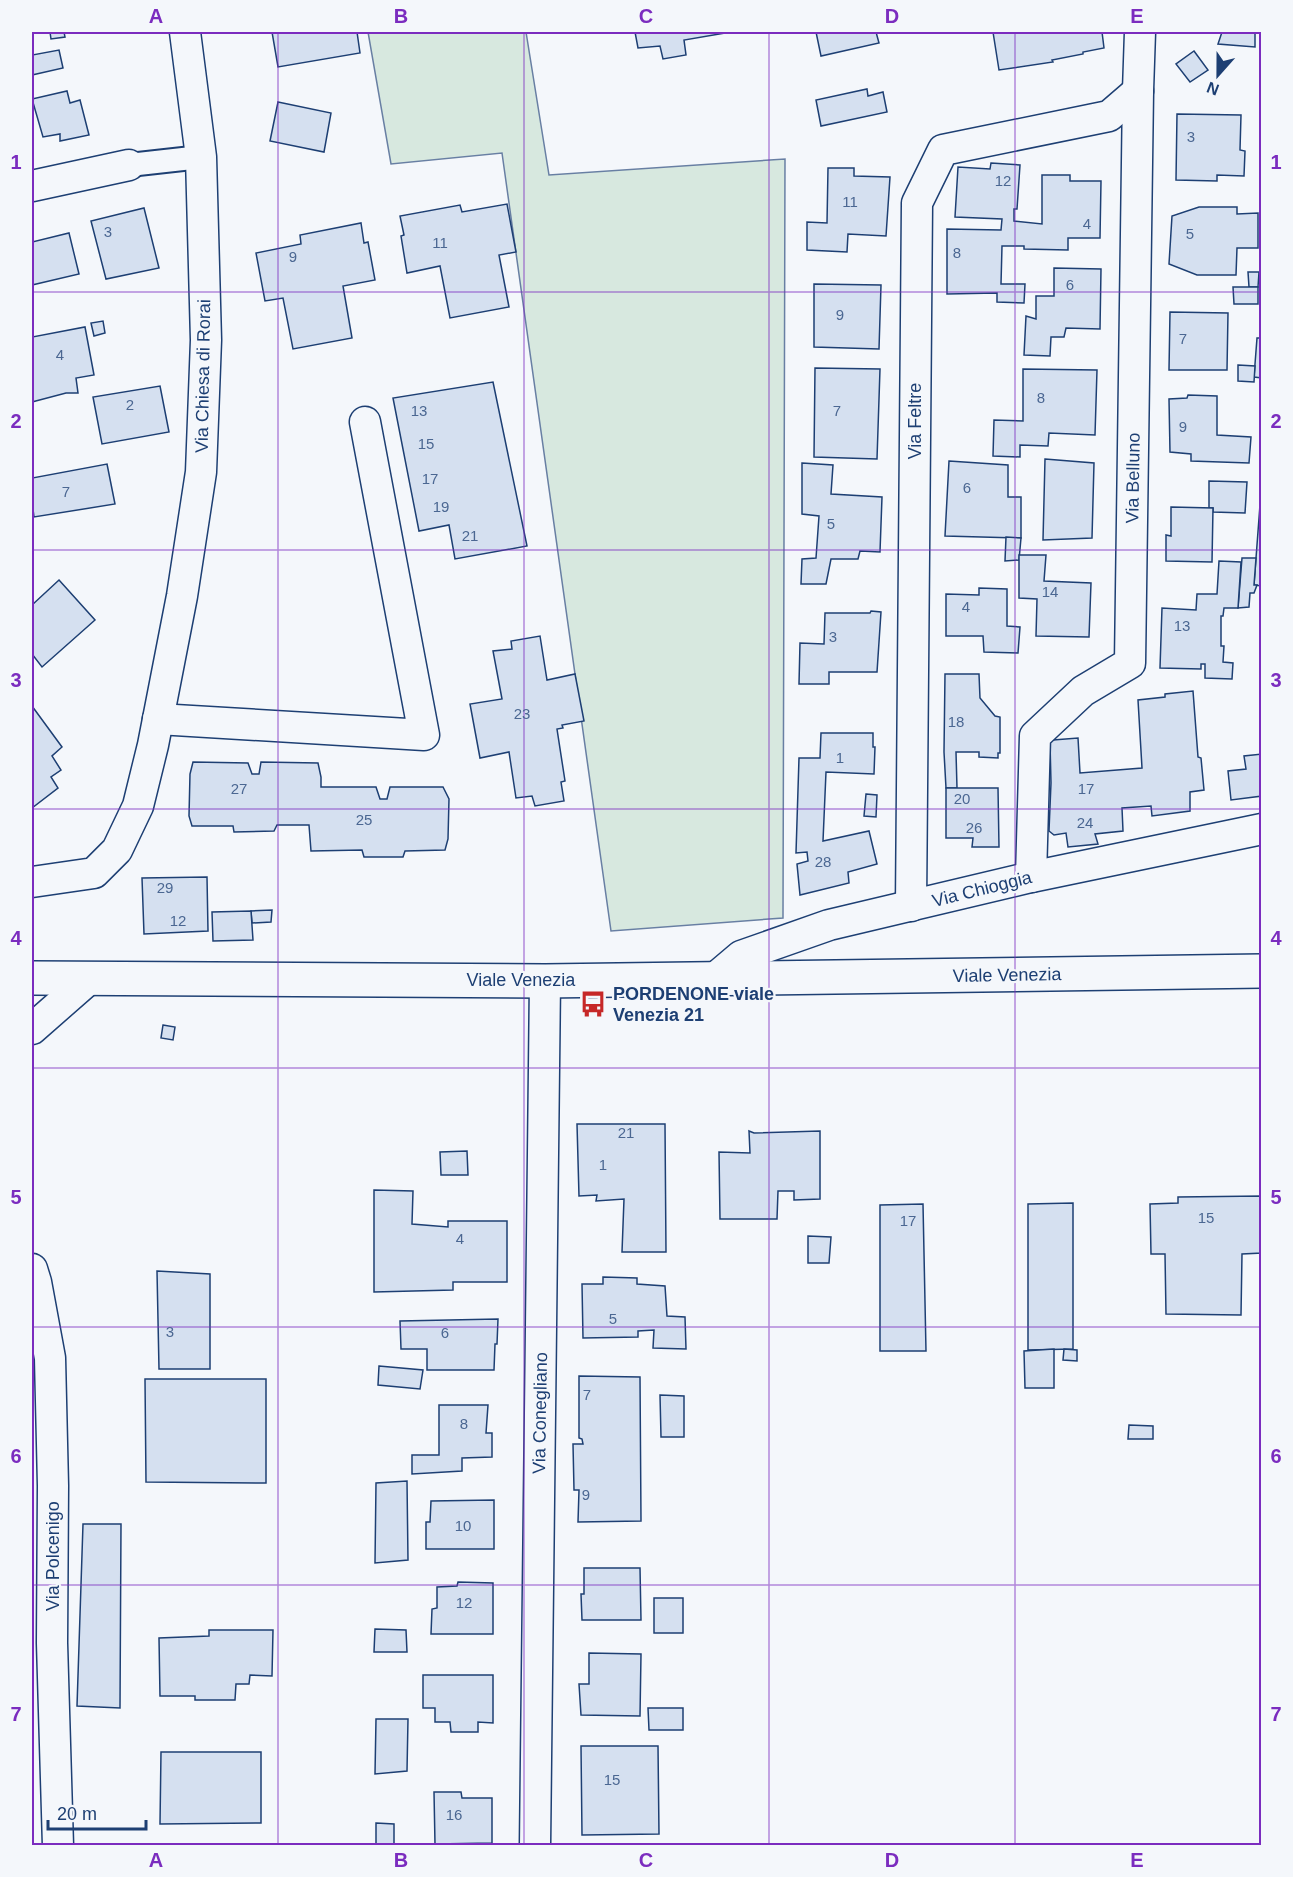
<svg xmlns="http://www.w3.org/2000/svg" width="1293" height="1877" viewBox="0 0 1293 1877" font-family="Helvetica,sans-serif">
	<style>
		.green { fill: #d7e8df; stroke: #687fa3; stroke-width: 1.5 }
		.building { fill: #d5e0f0; stroke: #1d3f73; stroke-width: 1.5 }
		.lines { fill: none; stroke-linecap: round; stroke-linejoin: round }
		.pedestrian-casing { stroke: #1d3f73; stroke-width: 26 }
		.minor-casing { stroke: #1d3f73; stroke-width: 33 }
		.primary-casing { stroke: #1d3f73; stroke-width: 36 }
		.pedestrian { stroke: #f4f7fb; stroke-width: 22 }
		.minor { stroke: #f4f7fb; stroke-width: 30 }
		.primary { stroke: #f4f7fb; stroke-width: 33 }
		.grid { fill: none; stroke: #7b2cbf; stroke-width: 1.5; stroke-opacity: 0.55 }
		.labels { text-anchor: middle; stroke-width: 4.5; stroke-linejoin: round; paint-order: stroke }
		.number-label { font-size: 15px; fill: #4b6792 }
		.street-label { font-size: 18px; fill: #1d3f73; stroke: #f4f7fb }
		.poi-label { font-size: 18px; font-weight: bold; fill: #1d3f73; stroke: #f4f7fb; text-anchor: start }
		.neatline { fill: none; stroke: #7b2cbf; stroke-width: 2 }
		.grid-label { font-size: 20px; text-anchor: middle; font-weight: bold; fill: #7b2cbf }
	</style>
	<rect width="100%" height="100%" fill="#f4f7fb"/>
	<!-- green -->
	<polygon class="green" points="368,32 526,32 549,175 785,159 783,918 611,931 502,153 391,164"/>
	<!-- building -->
	<g class="building">
		<polygon points="50,32 64,32 65,37 51,39"/>
		<polygon points="272,32 357,32 360,53 278,67"/>
		<polygon points="635,32 731,32 684,40 686,55 663,59 660,46 638,48"/>
		<polygon points="816,32 876,32 879,43 821,56"/>
		<polygon points="993,32 1102,32 1104,48 1083,52 1083,54 1052,60 1053,62 999,70"/>
		<polygon points="1222,32 1255,32 1255,47 1218,44"/>
		<polygon points="59,50 63,68 32,75 32,55"/>
		<polygon points="1194,51 1208,70 1190,82 1176,64"/>
		<polygon points="867,89 868,96 883,92 887,112 821,126 816,100"/>
		<polygon points="67,91 70,103 80,100 89,135 60,141 60,134 43,137 32,99"/>
		<polygon points="278,102 331,113 324,152 270,141"/>
		<polygon points="1177,114 1241,115 1240,150 1245,151 1244,176 1217,175 1217,181 1176,180"/>
		<polygon points="991,163 1020,165 1017,209 1014,209 1014,221 1042,224 1042,175 1070,175 1070,181 1101,181 1100,238 1068,238 1068,250 1024,249 1024,246 1002,246 1001,284 1025,284 1024,303 997,302 997,293 947,294 947,229 1001,230 1002,219 955,217 958,167 990,169"/>
		<polygon points="828,168 854,168 854,176 890,177 886,236 848,234 847,252 807,250 807,222 827,223"/>
		<polygon points="507,204 516,252 499,255 509,307 450,318 440,266 407,273 401,236 404,235 400,216 460,205 462,212"/>
		<polygon points="1199,207 1237,207 1237,214 1258,213 1258,248 1237,248 1236,275 1197,275 1169,264 1172,216"/>
		<polygon points="144,208 159,268 106,279 91,221"/>
		<polygon points="361,223 364,243 368,242 375,280 343,286 352,338 293,349 283,298 265,301 256,253 301,244 300,235"/>
		<polygon points="69,233 79,274 32,285 32,242"/>
		<polygon points="1054,268 1101,269 1100,329 1066,328 1064,337 1051,337 1050,356 1024,355 1026,316 1036,319 1036,296 1054,296"/>
		<polygon points="1248,272 1259,272 1258,287 1249,287"/>
		<polygon points="814,284 881,285 879,349 814,347"/>
		<polygon points="1233,287 1258,287 1258,304 1234,304"/>
		<polygon points="1170,312 1228,313 1227,370 1169,370"/>
		<polygon points="103,321 105,333 94,336 91,323"/>
		<polygon points="85,327 94,375 76,378 78,393 66,393 32,402 32,337"/>
		<polygon points="1257,338 1262,338 1262,378 1254,377"/>
		<polygon points="1238,365 1255,366 1254,382 1238,381"/>
		<polygon points="815,368 880,369 877,459 814,457"/>
		<polygon points="1023,369 1097,370 1095,435 1049,433 1048,446 1020,445 1020,457 993,456 994,420 1023,421"/>
		<polygon points="493,382 527,546 455,559 449,525 419,531 393,398"/>
		<polygon points="160,386 169,432 102,444 93,397"/>
		<polygon points="1188,395 1217,396 1217,435 1251,437 1249,463 1191,461 1191,454 1170,452 1169,399 1187,398"/>
		<polygon points="1045,459 1094,463 1092,538 1043,540"/>
		<polygon points="949,461 1008,465 1008,497 1021,497 1021,538 945,536"/>
		<polygon points="802,463 833,465 831,494 882,497 880,552 860,551 858,559 831,559 826,584 801,584 802,559 816,558 819,516 802,514"/>
		<polygon points="107,464 115,504 34,517 32,501 32,478"/>
		<polygon points="1262,478 1262,586 1254,585"/>
		<polygon points="1209,481 1247,482 1245,513 1213,512 1213,508 1209,508"/>
		<polygon points="1171,507 1213,508 1212,562 1166,561 1166,535 1171,536"/>
		<polygon points="1006,537 1021,538 1019,560 1005,561"/>
		<polygon points="1019,555 1046,555 1044,581 1091,583 1089,637 1036,636 1037,599 1019,598"/>
		<polygon points="1242,558 1256,558 1254,585 1257,585 1254,593 1250,593 1249,607 1238,608"/>
		<polygon points="1219,561 1241,562 1238,608 1224,608 1223,616 1221,616 1221,646 1224,646 1223,662 1233,663 1232,679 1205,678 1205,664 1201,664 1201,669 1160,668 1162,608 1196,610 1197,594 1217,594"/>
		<polygon points="59,580 95,620 42,667 32,654 32,605"/>
		<polygon points="979,588 1007,589 1007,626 1020,627 1018,653 984,652 983,636 946,636 946,594 979,595"/>
		<polygon points="871,611 881,612 877,672 829,672 829,684 799,684 800,643 824,644 825,613 870,613"/>
		<polygon points="540,636 547,680 575,674 584,721 562,725 563,728 557,729 565,781 561,782 564,801 535,806 532,796 516,798 509,752 480,758 470,704 502,699 493,651 512,649 511,641"/>
		<polygon points="945,674 979,674 980,698 995,716 1000,717 1000,753 998,753 998,758 979,757 979,752 956,752 957,788 946,788 944,752"/>
		<polygon points="1193,691 1198,757 1201,758 1204,790 1190,792 1190,811 1152,816 1151,806 1122,808 1123,831 1095,834 1098,844 1068,847 1066,833 1054,835 1049,831 1051,783 1050,742 1053,740 1078,738 1080,773 1142,768 1138,700 1165,697 1165,694"/>
		<polygon points="32,706 62,747 52,756 61,770 51,777 58,788 32,808"/>
		<polygon points="821,733 873,733 873,747 875,747 874,774 826,772 823,841 869,831 877,864 848,872 849,883 800,895 797,864 808,861 807,852 796,853 799,758 820,758"/>
		<polygon points="1262,754 1262,796 1231,800 1228,771 1246,769 1244,756"/>
		<polygon points="193,762 248,763 252,774 259,774 261,762 318,763 321,777 321,787 376,787 380,799 387,799 390,787 443,787 449,799 448,839 445,850 405,851 403,857 364,857 362,850 311,851 309,825 277,825 274,831 234,832 233,826 192,826 189,816 190,774"/>
		<polygon points="946,788 998,788 999,847 972,847 973,838 946,838"/>
		<polygon points="866,794 877,795 876,817 864,816"/>
		<polygon points="207,877 208,931 144,934 142,878"/>
		<polygon points="272,910 271,922 252,923 251,911"/>
		<polygon points="251,911 253,940 213,941 212,912"/>
		<polygon points="163,1025 175,1027 173,1040 161,1038"/>
		<polygon points="577,1124 665,1124 666,1252 622,1252 624,1199 596,1201 597,1195 579,1196"/>
		<polygon points="749,1131 754,1133 820,1131 820,1199 794,1200 794,1191 778,1191 777,1219 720,1219 719,1152 750,1153"/>
		<polygon points="467,1151 468,1175 441,1175 440,1152"/>
		<polygon points="374,1190 413,1191 412,1224 448,1227 448,1221 507,1221 507,1282 453,1282 453,1290 374,1292"/>
		<polygon points="1262,1196 1262,1253 1242,1254 1241,1315 1166,1314 1165,1254 1151,1254 1150,1204 1178,1203 1178,1197"/>
		<polygon points="1073,1203 1073,1349 1028,1350 1028,1204"/>
		<polygon points="923,1204 926,1351 880,1351 880,1205"/>
		<polygon points="808,1236 831,1237 829,1263 808,1263"/>
		<polygon points="157,1271 210,1274 210,1369 159,1369"/>
		<polygon points="603,1277 637,1278 637,1284 665,1286 667,1316 685,1317 686,1349 653,1348 654,1330 638,1331 638,1337 583,1338 582,1284 603,1284"/>
		<polygon points="498,1319 497,1344 495,1344 494,1370 427,1370 427,1349 401,1349 400,1321"/>
		<polygon points="1054,1349 1054,1388 1025,1388 1024,1351"/>
		<polygon points="1064,1349 1077,1350 1077,1361 1063,1360"/>
		<polygon points="379,1366 423,1370 420,1389 378,1385"/>
		<polygon points="579,1376 640,1377 641,1521 578,1522 579,1490 574,1490 573,1444 583,1444 582,1439 579,1438"/>
		<polygon points="145,1379 266,1379 266,1483 146,1482"/>
		<polygon points="660,1395 684,1396 684,1437 661,1437"/>
		<polygon points="439,1405 488,1405 486,1433 492,1433 492,1457 462,1458 462,1471 412,1474 412,1455 439,1455"/>
		<polygon points="1129,1425 1153,1426 1153,1439 1128,1439"/>
		<polygon points="407,1481 408,1560 375,1563 376,1483"/>
		<polygon points="494,1500 494,1549 426,1549 426,1522 430,1522 431,1501"/>
		<polygon points="83,1524 121,1524 120,1708 77,1706"/>
		<polygon points="584,1568 640,1568 641,1620 582,1620 581,1594 584,1594"/>
		<polygon points="458,1582 493,1583 493,1634 431,1634 432,1609 437,1608 437,1587 457,1586"/>
		<rect x="654" y="1598" width="29" height="35"/>
		<polygon points="375,1629 406,1630 407,1652 374,1652"/>
		<polygon points="209,1630 273,1630 272,1676 250,1675 249,1684 236,1684 235,1700 195,1700 195,1696 160,1696 159,1638 209,1636"/>
		<polygon points="589,1653 641,1654 640,1716 581,1715 579,1684 589,1684"/>
		<polygon points="423,1675 493,1675 493,1723 478,1722 478,1732 451,1732 450,1722 435,1722 435,1708 423,1708"/>
		<polygon points="648,1708 683,1708 683,1730 649,1730"/>
		<polygon points="376,1719 408,1719 407,1771 375,1774"/>
		<polygon points="581,1746 658,1746 659,1834 582,1835"/>
		<polygon points="161,1752 261,1752 261,1823 160,1824"/>
		<polygon points="434,1792 461,1792 462,1798 492,1798 492,1843 435,1844"/>
		<polygon points="376,1823 394,1824 394,1846 376,1846"/>
	</g>
	<g class="lines">
		<!-- pedestrian casing -->
		<g class="pedestrian-casing">
			<polyline id="pedestrian" points="129,165 201,157"/>
		</g>
		<!-- minor casing -->
		<g class="minor-casing">
			<g id="minor">
				<polyline points="32,186 129,165"/>
				<polyline points="158,719 424,735 365,422"/>
				<polyline points="1031,877 1035,736 1083,691 1130,663 1138,91 1140,32"/>
				<polyline points="32,882 94,873 117,850 138,806 153,745 182,596 201,472 206,340 201,157 185,32"/>
				<polyline points="911,906 917,203 943,150 1109,116 1138,91"/>
				<polyline points="715,978 741,956 829,925 1031,877 1262,829"/>
				<polyline points="32,1029 89,979"/>
				<polyline points="32,1269 36,1282 50,1358 53,1486 52,1643 58,1846"/>
				<polyline points="535,1846 545,981"/>
			</g>
		</g>
		<!-- primary casing -->
		<g class="primary-casing">
			<polyline id="primary" points="32,978 545,981 1262,971"/>
		</g>
		<!-- pedestrian -->
		<use href="#pedestrian" class="pedestrian"/>
		<!-- minor -->
		<use href="#minor" class="minor"/>
		<!-- primary -->
		<use href="#primary" class="primary"/>
	</g>
	<!-- grid -->
	<path class="grid" d="M278 32V1846M524 32V1846M769 32V1846M1015 32V1846M32 292H1262M32 550H1262M32 809H1262M32 1068H1262M32 1327H1262M32 1585H1262"/>
	<!-- icons -->
	<defs>
		<g id="bus-bare" transform="scale(2.07)"><path d="M-5-6H5V4H4V6H2V4H-2V6H-4V4H-5ZM-3.5-4V0h7V-4ZM-3.5 1.2v1.5H-2V1.2ZM2 1.2v1.5H3.5V1.2Z" fill="#c62828" stroke="#f4f7fb" stroke-width="2.5" paint-order="stroke"/></g>
	</defs>
	<g fill-rule="evenodd">
		<use href="#bus-bare" x="593" y="1004"/>
	</g>
	<g class="labels">
		<!-- number labels -->
		<g class="number-label">
			<text x="1191" y="142">3</text>
			<text x="1003" y="186">12</text>
			<text x="850" y="207">11</text>
			<text x="1087" y="229">4</text>
			<text x="108" y="237">3</text>
			<text x="1190" y="239">5</text>
			<text x="440" y="248">11</text>
			<text x="957" y="258">8</text>
			<text x="293" y="262">9</text>
			<text x="1070" y="290">6</text>
			<text x="840" y="320">9</text>
			<text x="1183" y="344">7</text>
			<text x="60" y="360">4</text>
			<text x="1041" y="403">8</text>
			<text x="130" y="410">2</text>
			<text x="419" y="416">13</text>
			<text x="837" y="416">7</text>
			<text x="1183" y="432">9</text>
			<text x="426" y="449">15</text>
			<text x="430" y="484">17</text>
			<text x="967" y="493">6</text>
			<text x="66" y="497">7</text>
			<text x="441" y="512">19</text>
			<text x="831" y="529">5</text>
			<text x="470" y="541">21</text>
			<text x="1050" y="597">14</text>
			<text x="966" y="612">4</text>
			<text x="1182" y="631">13</text>
			<text x="833" y="642">3</text>
			<text x="522" y="719">23</text>
			<text x="956" y="727">18</text>
			<text x="840" y="763">1</text>
			<text x="239" y="794">27</text>
			<text x="1086" y="794">17</text>
			<text x="962" y="804">20</text>
			<text x="364" y="825">25</text>
			<text x="1085" y="828">24</text>
			<text x="974" y="833">26</text>
			<text x="823" y="867">28</text>
			<text x="165" y="893">29</text>
			<text x="178" y="926">12</text>
			<text x="626" y="1138">21</text>
			<text x="603" y="1170">1</text>
			<text x="1206" y="1223">15</text>
			<text x="908" y="1226">17</text>
			<text x="460" y="1244">4</text>
			<text x="613" y="1324">5</text>
			<text x="170" y="1337">3</text>
			<text x="445" y="1338">6</text>
			<text x="587" y="1400">7</text>
			<text x="464" y="1429">8</text>
			<text x="586" y="1500">9</text>
			<text x="463" y="1531">10</text>
			<text x="464" y="1608">12</text>
			<text x="612" y="1785">15</text>
			<text x="454" y="1820">16</text>
		</g>
		<!-- street labels -->
		<g class="street-label">
			<text transform="translate(203 376) rotate(-89)" y="6">Via Chiesa di Rorai</text>
			<text transform="translate(915 421) rotate(-90)" y="6">Via Feltre</text>
			<text transform="translate(1133 478) rotate(-89)" y="6">Via Belluno</text>
			<text transform="translate(982 889) rotate(-14)" y="6">Via Chioggia</text>
			<text transform="translate(1007 975) rotate(-1)" y="6">Viale Venezia</text>
			<text x="521" y="986">Viale Venezia</text>
			<text transform="translate(540 1413) rotate(-89)" y="6">Via Conegliano</text>
			<text transform="translate(53 1556) rotate(-90)" y="6">Via Polcenigo</text>
		</g>
		<!-- poi labels -->
		<g class="poi-label">
			<text x="613" y="1000">PORDENONE viale<tspan x="613" dy="21">Venezia 21</tspan></text>
		</g>
	</g>
	<!-- border -->
	<rect width="1293" height="1877" fill="none" stroke="#f4f7fb" stroke-width="66"/>
	<!-- north arrow -->
	<g transform="translate(1218 75) rotate(201)" stroke="#f4f7fb" stroke-width="4.5" paint-order="stroke">
	<path d="M0-4.5L10 22L0 15L-10 22Z" fill="#1d3f73"/>
	<text y="-9" font-size="16" font-weight="bold" text-anchor="middle" fill="#1d3f73">N</text>
	</g>
	<!-- scale -->
	<path d="M48 1820v9h98v-9" fill="none" stroke="#1d3f73" stroke-width="3"/>
	<text x="57" y="1820" font-size="18" fill="#1d3f73" stroke="#f4f7fb" stroke-width="4.5" paint-order="stroke">20 m</text>
	<rect x="33" y="33" width="1227" height="1811" class="neatline"/>
	<g class="grid-label">
		<text x="156" y="23">A</text>
		<text x="401" y="23">B</text>
		<text x="646" y="23">C</text>
		<text x="892" y="23">D</text>
		<text x="1137" y="23">E</text>
		<text x="16" y="169">1</text>
		<text x="1276" y="169">1</text>
		<text x="16" y="428">2</text>
		<text x="1276" y="428">2</text>
		<text x="16" y="687">3</text>
		<text x="1276" y="687">3</text>
		<text x="16" y="945">4</text>
		<text x="1276" y="945">4</text>
		<text x="16" y="1204">5</text>
		<text x="1276" y="1204">5</text>
		<text x="16" y="1463">6</text>
		<text x="1276" y="1463">6</text>
		<text x="16" y="1721">7</text>
		<text x="1276" y="1721">7</text>
		<text x="156" y="1867">A</text>
		<text x="401" y="1867">B</text>
		<text x="646" y="1867">C</text>
		<text x="892" y="1867">D</text>
		<text x="1137" y="1867">E</text>
	</g>
</svg>
